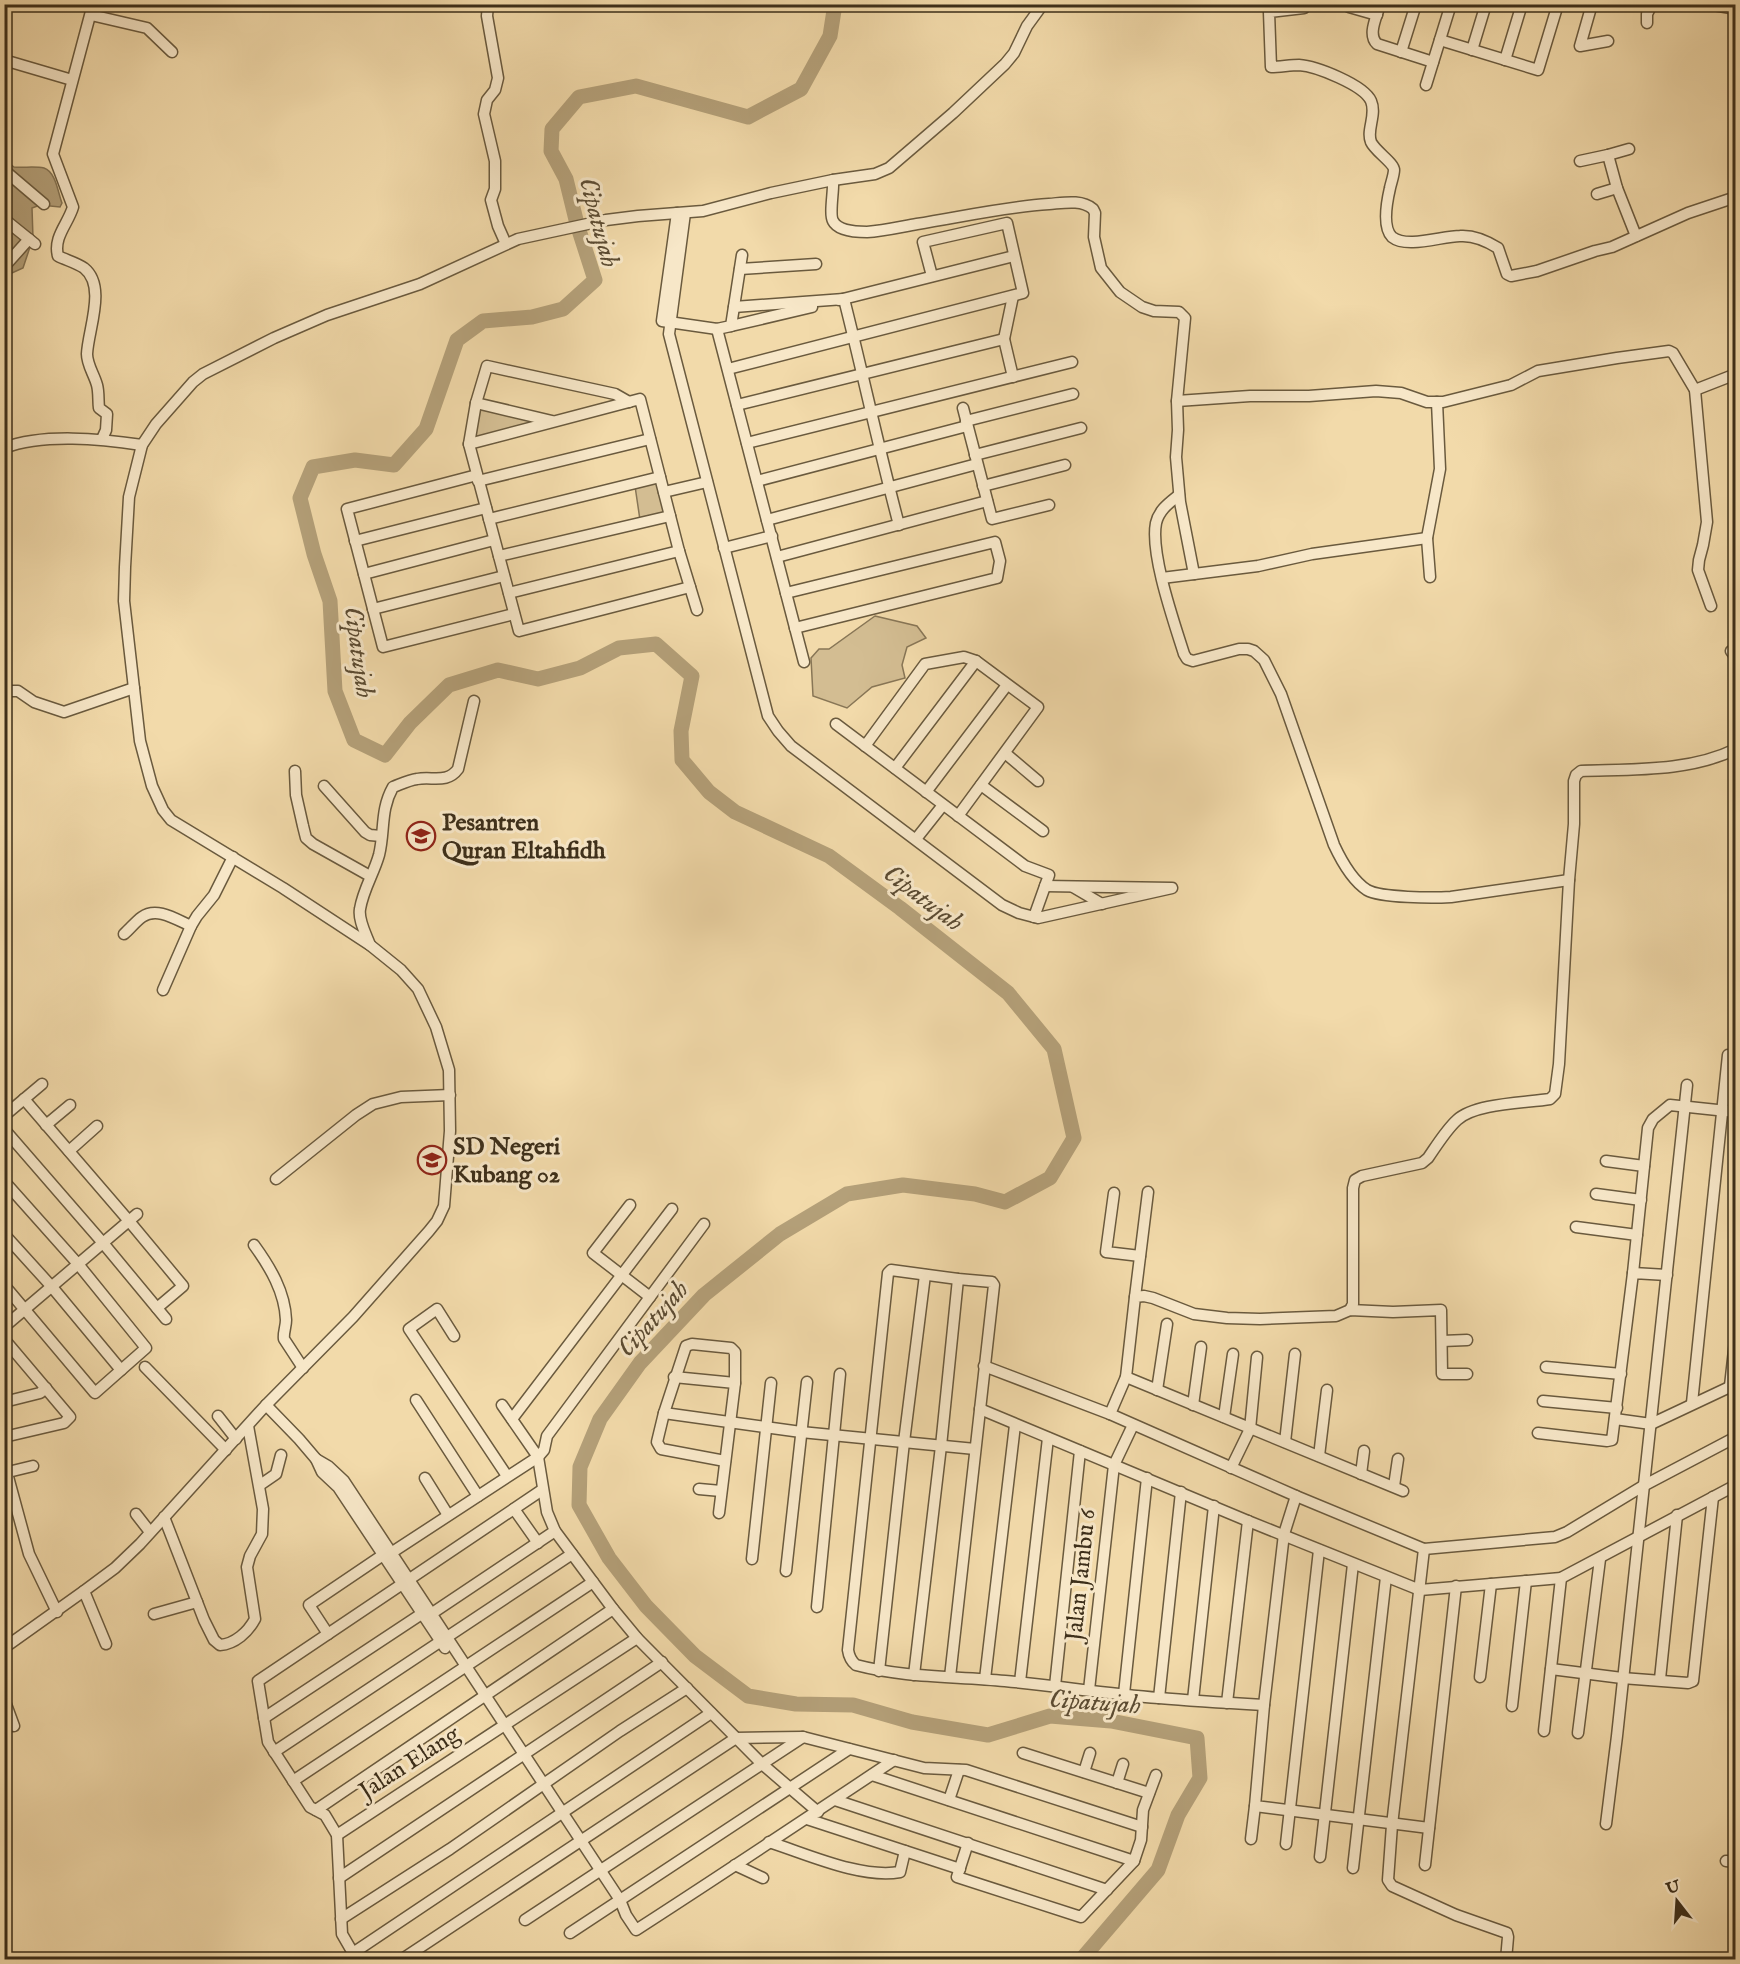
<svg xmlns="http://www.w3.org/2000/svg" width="1740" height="1964" viewBox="0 0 1740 1964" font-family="'IM FELL English',serif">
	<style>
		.green { fill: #d3bd92; stroke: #887656; stroke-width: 1.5 }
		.water { fill: #b4a079; stroke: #847353; stroke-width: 1.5 }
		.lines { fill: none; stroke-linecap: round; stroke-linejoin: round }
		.river { stroke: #b4a079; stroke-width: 15 }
		.minor-casing { stroke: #6a5a3e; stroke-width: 13 }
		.minor { stroke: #f7e7c8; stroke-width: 10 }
		.labels { text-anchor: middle; stroke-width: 6; stroke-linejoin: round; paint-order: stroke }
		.poi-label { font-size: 24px; font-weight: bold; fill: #3d2f1a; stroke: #f7e7c8; text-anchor: start }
		.street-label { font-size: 24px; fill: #3d2f1a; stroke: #f7e7c8 }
		.water-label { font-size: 26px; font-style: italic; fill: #5b4b32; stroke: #f7e7c8 }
	</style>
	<rect width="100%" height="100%" fill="#f2daaa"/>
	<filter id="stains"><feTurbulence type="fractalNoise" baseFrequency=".00333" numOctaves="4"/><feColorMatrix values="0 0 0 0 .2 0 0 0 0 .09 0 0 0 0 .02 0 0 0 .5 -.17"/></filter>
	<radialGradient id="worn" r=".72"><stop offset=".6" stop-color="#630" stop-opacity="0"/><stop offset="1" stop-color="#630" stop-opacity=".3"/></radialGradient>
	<!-- green -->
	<g class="green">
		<polygon points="478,406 547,422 471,442"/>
		<polygon points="659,479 666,514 640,520 635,486"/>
		<polygon points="875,616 917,626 926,638 907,647 902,665 905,678 872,687 847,708 813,696 811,658 819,649 829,649"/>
	</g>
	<!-- water -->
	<path class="water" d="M4 151 9 156 10 164 14 167C23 168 35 166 44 168 56 172 58 193 62 203L60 207 40 205 32 208 33 238 23 268 12 273 5 272Z"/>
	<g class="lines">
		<!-- river -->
		<polyline class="river" points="835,4 830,36 801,89 748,117 636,86 579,97 552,129 551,151 566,179 577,224 595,280 563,309 532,317 483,321 457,340 426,429 394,465 355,460 313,467 300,498 314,554 330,601 335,691 354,740 385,755 410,723 449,685 498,670 538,679 580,668 619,648 656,644 692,676 681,731 682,760 709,792 735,812 829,856 900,908 1008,993 1054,1049 1074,1138 1050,1178 1005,1202 975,1194 903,1185 847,1194 780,1234 704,1295 640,1363 600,1419 580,1467 579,1505 609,1558 646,1606 695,1656 748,1696 796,1704 853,1705 912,1722 988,1735 1050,1716 1111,1721 1197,1738 1200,1778 1178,1815 1158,1870 1081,1960"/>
		<!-- minor casing -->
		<g class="minor-casing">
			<g id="minor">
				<path d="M93 4 53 154 73 207C68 224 53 237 58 256 66 260 77 263 84 268 107 286 88 330 87 354 87 365 94 374 97 385 99 392 98 400 99 408L107 414 106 430 102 439"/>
				<polyline points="488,4 487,16 498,78 495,90 487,100 484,114 495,161 495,189 491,200 498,226 506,244"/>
				<path d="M1307 4 1304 8 1269 12 1271 67C1280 67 1290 65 1299 65 1316 66 1364 85 1371 101 1377 115 1366 130 1371 142 1375 151 1394 163 1394 170 1394 175 1391 183 1390 188 1387 201 1382 227 1392 237 1407 249 1442 236 1460 236 1474 235 1487 241 1498 248L1507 274 1511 276 1537 271 1595 251 1612 247 1688 213 1736 197"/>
				<polyline points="1347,4 1349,7 1377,15"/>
				<path d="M1380 4C1377 17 1367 34 1377 44L1433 62"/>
				<polyline points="1592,4 1580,46 1608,41"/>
				<polyline points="1708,4 1736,9"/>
				<polyline points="91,15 147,28 172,52"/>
				<polyline points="1647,23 1647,14 1652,4"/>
				<polyline points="1440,40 1538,70 1558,4"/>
				<polyline points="1472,50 1486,4"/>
				<polyline points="1401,52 1416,4"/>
				<polyline points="4,60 72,80"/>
				<polyline points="1505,60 1522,4"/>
				<polyline points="1426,85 1451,4"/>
				<polyline points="1608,155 1629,149"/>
				<polyline points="1580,161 1608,155 1617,188 1636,236"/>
				<polyline points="4,170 44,204"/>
				<path d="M833 180C834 190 829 214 833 221 838 231 857 232 867 232 883 231 900 227 917 224 961 217 1004 207 1049 204 1063 203 1081 199 1093 209L1095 213 1094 237 1101 268 1120 292 1142 307 1154 311 1179 312 1185 318 1177 401 1178 430 1176 457 1180 502 1194 574"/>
				<polyline points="1597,194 1617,188"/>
				<polyline points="677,213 662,321 717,329 731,326 742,255"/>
				<polyline points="685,213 669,334 768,716 778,731 791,746 1002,905 1019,913 1038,918 1172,888 1045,886"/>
				<polyline points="4,219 35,244"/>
				<polyline points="4,267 29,239"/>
				<polyline points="740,269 816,264"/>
				<polyline points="839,300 1014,256"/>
				<path d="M734 307 844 299C863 374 879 450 899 525"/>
				<polyline points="731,326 812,307"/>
				<polyline points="717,329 804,662"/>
				<polyline points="728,369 1023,293 1007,223 923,242 932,276"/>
				<polyline points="1013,377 1004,339 1013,296"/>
				<polyline points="1695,390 1736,374"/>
				<polyline points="1177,401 1250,396 1309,396 1376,391 1401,393 1427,402 1443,402 1511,385 1538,371 1617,358 1669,351 1673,353 1695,390 1707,522 1703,545 1699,560 1698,570 1711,606"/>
				<polyline points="629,402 615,394 487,366 476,403 469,444 519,631 690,587"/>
				<polyline points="476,403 552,421"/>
				<polyline points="737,405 1004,339"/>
				<polyline points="963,408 992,519 1049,505"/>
				<polyline points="966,421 1073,394"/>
				<polyline points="747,443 1072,362"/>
				<polyline points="469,444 640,399 679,551 697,610"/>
				<path d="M4 448C44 433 101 439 142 445"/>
				<polyline points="975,455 1081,428"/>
				<polyline points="477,475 347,509 383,647 514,614"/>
				<polyline points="478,481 650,439"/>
				<polyline points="757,481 967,426"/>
				<polyline points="983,486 1065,465"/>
				<polyline points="664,492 707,482"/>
				<path d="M1179 495C1169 503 1159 510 1156 523 1150 554 1174 622 1184 654L1187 659 1193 661 1239 649H1248L1254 651 1264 660 1281 694 1334 845C1341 860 1353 881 1367 890 1381 898 1433 898 1451 897L1569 880"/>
				<polyline points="489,519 660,477"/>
				<polyline points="767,520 977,464"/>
				<polyline points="355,541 486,508"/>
				<polyline points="724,548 772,536"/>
				<polyline points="499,556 670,516"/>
				<polyline points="777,557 987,501"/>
				<polyline points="364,574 494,540"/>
				<polyline points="1430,577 1427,538 1440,469 1437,402"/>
				<polyline points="1162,578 1258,566 1312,554 1427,538"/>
				<polyline points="509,593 679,551"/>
				<polyline points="786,593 995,542 1000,561 997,578 795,628"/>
				<polyline points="373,609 504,576"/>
				<polyline points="1731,651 1736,658"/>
				<polyline points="4,691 18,691 34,702 64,712 134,688"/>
				<polyline points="836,724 1025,866 1049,875 1034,917"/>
				<polyline points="865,746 925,664 964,657 976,661 1038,707 958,816"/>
				<polyline points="1005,753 1038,781"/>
				<polyline points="895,768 976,661"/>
				<polyline points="295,771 296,795 303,826 306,838 313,844 370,876"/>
				<polyline points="981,785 1043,831"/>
				<polyline points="324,786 365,832 370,835 381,836"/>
				<polyline points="926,792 1007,685"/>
				<polyline points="916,839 943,805"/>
				<polyline points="1073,887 1102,904"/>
				<path d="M124 934C130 929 135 922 142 917 157 906 177 920 191 926L197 916 214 895 233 857"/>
				<path d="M370 945C366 934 358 920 360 909 363 890 374 873 379 855 385 831 380 810 393 787 401 784 409 780 417 779 432 776 447 784 458 769L474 701"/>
				<polyline points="163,990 191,926"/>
				<polyline points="24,1099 129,1221 183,1286 157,1308"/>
				<polyline points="4,1116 42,1084"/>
				<polyline points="46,1125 70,1105"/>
				<polyline points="4,1129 103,1243 166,1319"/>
				<polyline points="69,1151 97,1126"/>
				<polyline points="1606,1161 1644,1166"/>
				<polyline points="276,1179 356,1115 373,1104 401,1097 450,1095"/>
				<polyline points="4,1181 78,1264 146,1348 95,1393 4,1285"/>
				<polyline points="1114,1193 1106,1252 1140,1256"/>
				<polyline points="1596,1194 1641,1200"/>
				<polyline points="630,1205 593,1253 650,1297"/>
				<polyline points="1576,1227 1637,1235"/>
				<polyline points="4,1234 52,1287 121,1370"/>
				<path d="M254 1245C270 1267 285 1292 286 1320 286 1327 283 1333 284 1339L303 1368"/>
				<polyline points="1633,1273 1648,1128 1653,1119 1670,1105 1736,1112"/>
				<polyline points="1135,1297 1148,1192"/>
				<path d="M1350 1310 1353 1304V1188L1355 1180 1362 1176 1422 1163 1428 1158C1437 1145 1446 1130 1457 1120 1475 1103 1526 1103 1550 1099L1555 1094 1559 1064 1569 880 1574 824V781L1576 775 1581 771C1632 769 1689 772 1736 749"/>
				<polyline points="4,1327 137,1214"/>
				<polyline points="454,1336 437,1309 409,1329 507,1476"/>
				<polyline points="4,1339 70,1417 64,1423 4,1437"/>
				<polyline points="1442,1341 1467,1340"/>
				<polyline points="984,1366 1110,1414 1296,1496 1424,1549 1555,1537 1567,1532 1643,1486 1736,1437"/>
				<polyline points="145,1367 226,1450"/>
				<polyline points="1546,1367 1621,1374"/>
				<polyline points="674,1377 735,1383 719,1513"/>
				<polyline points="1126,1377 1403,1491"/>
				<polyline points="1730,1386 1736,1332"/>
				<polyline points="1157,1390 1167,1324"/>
				<polyline points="416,1400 478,1496"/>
				<polyline points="1543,1401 1617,1408"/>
				<polyline points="4,1402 40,1393 46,1388"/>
				<polyline points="1692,1403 1728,1055"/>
				<polyline points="266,1405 299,1439 316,1459 322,1472 338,1487 445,1648"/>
				<polyline points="502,1405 538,1457 547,1512 555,1531 613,1609 637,1638 762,1764 818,1812"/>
				<polyline points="1193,1405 1201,1347"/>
				<polyline points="980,1409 1248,1521 1420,1590 1561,1578 1736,1485"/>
				<polyline points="664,1413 801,1432 975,1449"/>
				<polyline points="1110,1414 1126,1377 1135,1297 1144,1296 1153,1298 1194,1314 1227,1318 1260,1319 1336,1316 1350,1310 1393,1312 1441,1310 1442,1374 1467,1374"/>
				<polyline points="218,1416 236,1439"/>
				<polyline points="1224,1417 1233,1354"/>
				<polyline points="512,1419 672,1209"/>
				<polyline points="1615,1419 1651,1424 1736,1384"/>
				<polyline points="1538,1433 1607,1441 1612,1440 1633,1273 1667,1275"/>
				<polyline points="1285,1442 1295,1354"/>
				<polyline points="1319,1456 1327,1390"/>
				<path d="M316 1459 328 1466 344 1481 620 1900 626 1915 636 1930C723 1874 808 1817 894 1760"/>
				<polyline points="725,1461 661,1449 657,1442 664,1413 686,1346 692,1344 731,1348 735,1352 735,1383"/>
				<polyline points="4,1462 29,1554 57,1612"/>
				<polyline points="1231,1468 1250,1429 1257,1357"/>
				<polyline points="4,1473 33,1466"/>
				<polyline points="1361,1474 1364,1451"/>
				<polyline points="425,1478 448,1515"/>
				<polyline points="260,1485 276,1474 281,1455"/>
				<polyline points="1394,1486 1398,1459"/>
				<polyline points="699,1489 721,1491"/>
				<polyline points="1296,1496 1284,1534 1264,1705 1255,1806 1429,1828"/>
				<polyline points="514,1509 538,1543"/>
				<polyline points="136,1514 150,1532"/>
				<path d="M164 1517 204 1620 214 1640 220 1645C235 1644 248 1632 255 1619L247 1567 250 1556 262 1534 263 1509 248 1426"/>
				<polyline points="1424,1549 1392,1825 1388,1880 1392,1886 1456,1915 1507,1933 1508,1937 1506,1960"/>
				<polyline points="391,1553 538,1457 544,1450 547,1436 704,1224"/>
				<polyline points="752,1559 771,1383"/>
				<polyline points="786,1571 807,1382"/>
				<polyline points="84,1591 106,1644"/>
				<polyline points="817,1607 840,1374"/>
				<polyline points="154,1614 197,1602"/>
				<polyline points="431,1614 555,1531"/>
				<polyline points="328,1634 309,1605 383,1555"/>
				<polyline points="4,1648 84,1591 115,1568 140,1544 266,1405 353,1317 429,1231 437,1221 444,1206 450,1131 449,1070 436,1027 418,989 401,970 370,945 283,888 171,820 163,810 152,786 140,741 124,601 125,567 129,497 142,445 156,424 193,382 203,374 274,338 327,315 420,284 518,239 606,220 638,216 703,211 771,193 833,180 875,174 889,168 917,144 953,113 1005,64 1014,53 1027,26 1043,4"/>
				<polyline points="1551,1669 1622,1678 1688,1683 1693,1681 1713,1497"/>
				<polyline points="879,1671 904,1442 925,1275"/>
				<polyline points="914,1675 941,1446 958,1279"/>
				<path d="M950 1677 994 1285 992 1282 958 1279 891 1270 888 1273 848 1650C849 1657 851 1661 856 1665 905 1678 955 1676 1005 1681 1057 1686 1108 1694 1159 1698 1194 1701 1229 1703 1264 1705"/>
				<polyline points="1480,1677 1491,1584"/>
				<polyline points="985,1679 1015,1425"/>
				<polyline points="1660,1679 1677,1515"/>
				<polyline points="1020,1682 1048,1438"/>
				<polyline points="1055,1686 1080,1451"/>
				<polyline points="1089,1690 1114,1465 1133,1425"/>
				<polyline points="1124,1694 1147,1478"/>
				<polyline points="1159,1698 1181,1492"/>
				<polyline points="4,1699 14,1726"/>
				<polyline points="1193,1700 1214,1506"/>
				<polyline points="1227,1703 1248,1521"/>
				<polyline points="1512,1706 1526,1581"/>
				<polyline points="264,1718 426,1611"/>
				<polyline points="1544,1731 1561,1578"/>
				<polyline points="1578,1733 1600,1559"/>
				<polyline points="274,1752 572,1554"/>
				<polyline points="1023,1753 1149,1793"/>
				<polyline points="1084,1772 1090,1753"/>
				<polyline points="872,1775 1134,1861"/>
				<polyline points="293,1781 593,1582"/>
				<polyline points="1117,1783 1123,1764"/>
				<polyline points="835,1800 1107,1890"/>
				<polyline points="949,1800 959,1770"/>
				<polyline points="316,1810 613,1609"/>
				<polyline points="807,1819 960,1869"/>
				<polyline points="1606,1824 1617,1736 1687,1085"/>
				<polyline points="337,1835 637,1638"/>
				<polyline points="1251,1839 1255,1806"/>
				<path d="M769 1842C807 1854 861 1879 900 1872L905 1851"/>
				<polyline points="968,1843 957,1877 1081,1917 1134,1861 1141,1840 1143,1810 1156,1775"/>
				<polyline points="1286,1844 1319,1550"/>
				<polyline points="1320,1857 1353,1564"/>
				<polyline points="1726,1861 1736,1862"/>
				<polyline points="735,1865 763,1878"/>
				<polyline points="1425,1865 1456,1586"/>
				<polyline points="1353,1868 1386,1577"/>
				<polyline points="339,1878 662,1662"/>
				<polyline points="341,1919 450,1849 620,1731 687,1688"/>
				<polyline points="525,1920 803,1737"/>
				<polyline points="570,1933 849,1749"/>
				<polyline points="353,1953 711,1713"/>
				<polyline points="357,1960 342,1934 337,1835 325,1815 310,1807 268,1742 258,1681 542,1490"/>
				<polyline points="401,1960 736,1738 803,1737 924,1768 966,1770 1142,1827"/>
			</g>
		</g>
		<!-- minor -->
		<use href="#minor" class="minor"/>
	</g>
	<!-- icons -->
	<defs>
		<g id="school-ring" transform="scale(1.5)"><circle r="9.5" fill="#f7e7c8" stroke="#8f2418" stroke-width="1.5"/><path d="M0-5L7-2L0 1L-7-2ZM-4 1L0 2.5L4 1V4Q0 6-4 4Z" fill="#8f2418"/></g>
	</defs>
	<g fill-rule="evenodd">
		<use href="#school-ring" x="421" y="836"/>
		<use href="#school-ring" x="432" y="1160"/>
	</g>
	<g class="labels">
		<!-- poi labels -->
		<g class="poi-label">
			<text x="442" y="830">Pesantren<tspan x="442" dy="28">Quran Eltahfidh</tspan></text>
			<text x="453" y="1154">SD Negeri<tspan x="453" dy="28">Kubang 02</tspan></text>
		</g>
		<!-- street labels -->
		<g class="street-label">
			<text transform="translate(1080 1575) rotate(-84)" y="8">Jalan Jambu 6</text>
			<text transform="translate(409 1762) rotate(-33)" y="8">Jalan Elang</text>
		</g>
		<!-- water labels -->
		<g class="water-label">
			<text transform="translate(600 222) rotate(75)" y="9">Cipatujah</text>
			<text transform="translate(360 652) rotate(82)" y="9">Cipatujah</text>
			<text transform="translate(924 897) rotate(37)" y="9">Cipatujah</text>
			<text transform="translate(652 1318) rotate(-48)" y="9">Cipatujah</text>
			<text transform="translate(1095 1701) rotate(4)" y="9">Cipatujah</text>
		</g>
	</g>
	<!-- margin -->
	<rect width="1740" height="1964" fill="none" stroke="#f2daaa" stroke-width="24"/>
	<rect x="6" y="6" width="1728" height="1952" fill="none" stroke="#3d2f1a" stroke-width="3"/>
	<rect x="12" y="12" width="1716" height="1940" fill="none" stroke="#3d2f1a" stroke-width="1.5"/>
	<!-- north arrow -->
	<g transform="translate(1677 1901) rotate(343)" stroke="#f7e7c8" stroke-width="4.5" paint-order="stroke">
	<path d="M0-4.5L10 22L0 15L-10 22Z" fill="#3d2f1a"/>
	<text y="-9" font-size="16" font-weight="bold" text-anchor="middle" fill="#3d2f1a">U</text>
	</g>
	<rect width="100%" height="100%" filter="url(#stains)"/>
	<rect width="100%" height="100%" fill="url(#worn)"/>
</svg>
